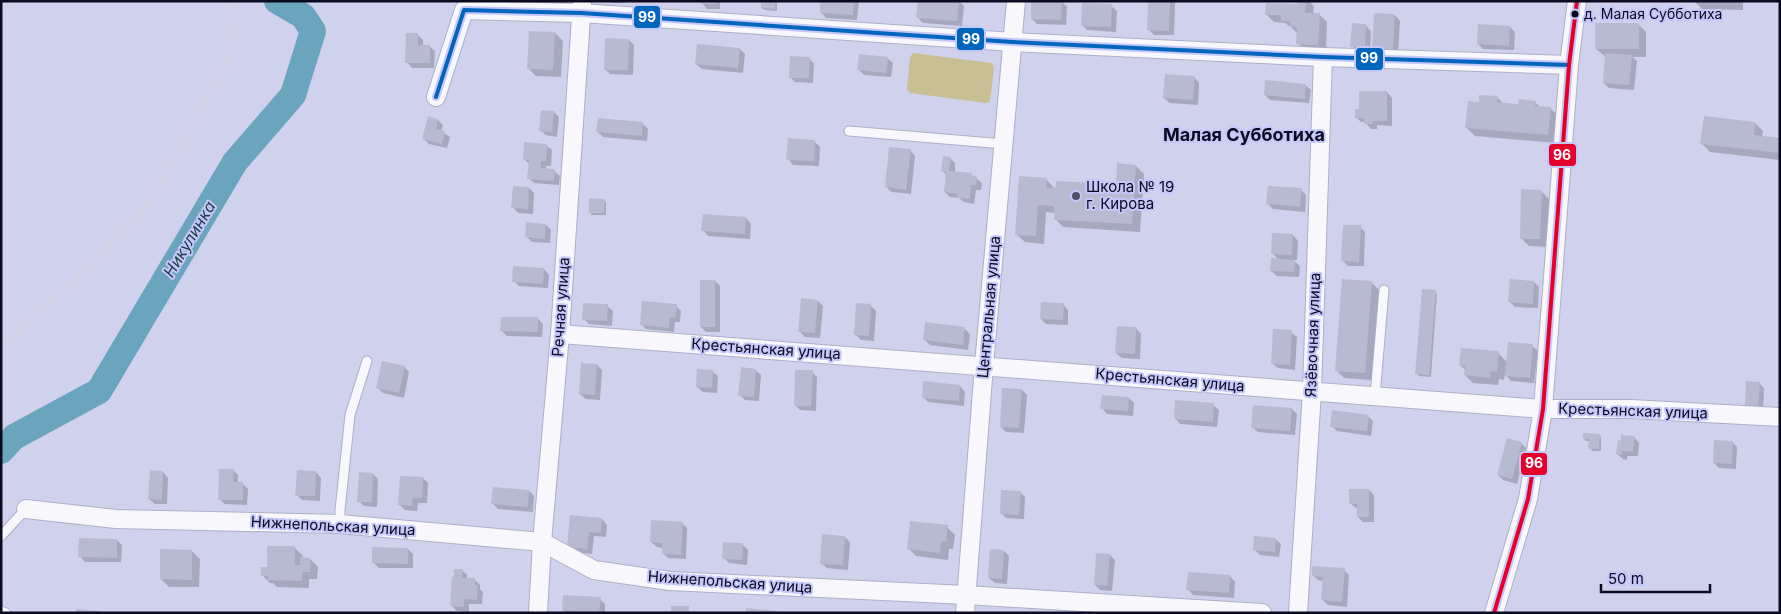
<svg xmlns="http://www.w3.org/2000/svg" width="1781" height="614" viewBox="0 0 1781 614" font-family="Inter,sans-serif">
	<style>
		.green { fill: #c8c094 }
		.shadow { fill: #0003 }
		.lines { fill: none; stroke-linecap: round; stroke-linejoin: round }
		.river { stroke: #6ba4bd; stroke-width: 26 }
		.building { fill: #b8bad1 }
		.service-casing { stroke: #adafc7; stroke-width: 11 }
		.minor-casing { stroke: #adafc7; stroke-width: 20 }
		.path { stroke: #d4d5de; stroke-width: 2.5; stroke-dasharray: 4 2.5; stroke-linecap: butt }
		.service { stroke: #f8f8fc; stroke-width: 9 }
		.minor { stroke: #f8f8fc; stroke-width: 18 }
		.bus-1-casing { stroke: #c3c7fa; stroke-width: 8 }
		.bus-2-casing { stroke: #c3c7fa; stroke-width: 8 }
		.bus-1 { stroke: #0065bd; stroke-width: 4 }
		.bus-2 { stroke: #e4002b; stroke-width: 4 }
		.bus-dot { fill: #0b0a20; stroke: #c3c7fa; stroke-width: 2 }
		.poi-dot { fill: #505068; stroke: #c3c7fa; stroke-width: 2 }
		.labels { text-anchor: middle; stroke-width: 4; stroke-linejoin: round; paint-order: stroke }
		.bus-label { font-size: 14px; fill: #0b0a20; stroke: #c3c7fa; text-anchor: start }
		.poi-label { font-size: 15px; fill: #0b0a20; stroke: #c3c7fa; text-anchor: start }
		.street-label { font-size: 15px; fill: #0b0a20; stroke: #c3c7fa }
		.water-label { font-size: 16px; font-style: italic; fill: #243e46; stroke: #c3c7fa }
		.quarter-label { font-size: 18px; font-weight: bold; fill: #0b0a20; stroke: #c3c7fa }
		.line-badge { stroke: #c3c7fa; stroke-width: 2 }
		.badge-label { font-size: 14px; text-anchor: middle; font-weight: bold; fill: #fff }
	</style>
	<rect width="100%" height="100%" fill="#d0d2ed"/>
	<!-- green -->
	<polygon class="green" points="913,53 992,63 994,68 990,102 985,103 910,93 907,89 910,57"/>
	<!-- shadow -->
	<g class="shadow">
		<polygon points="524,1 568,1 567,7 527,4"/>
		<polygon points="610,1 625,1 625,3 612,3"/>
		<polygon points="702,1 720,1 720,9 707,9 702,3"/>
		<polygon points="763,1 777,1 777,11 765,10 762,8"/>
		<polygon points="822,1 859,1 857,20 826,18 821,12"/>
		<polygon points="919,1 959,1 964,6 962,26 923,23 918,18"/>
		<polygon points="1045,1 1062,2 1067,7 1066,25 1037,24 1032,19"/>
		<polygon points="1150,1 1175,2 1174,35 1154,35 1148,29"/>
		<polygon points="1298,1 1309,1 1314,6 1313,14 1319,14 1327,22 1326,52 1306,51 1298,43 1298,34 1292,28 1285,23 1274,22 1266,14 1298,5"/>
		<polygon points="1694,1 1743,1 1743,10 1702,9"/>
		<polygon points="1111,6 1117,11 1116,32 1087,30 1082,25"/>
		<polygon points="1395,15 1400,21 1398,55 1379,54 1374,49"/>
		<polygon points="1638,24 1646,32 1646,57 1632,57 1637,61 1634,90 1609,88 1604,83 1606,57 1596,49"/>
		<polygon points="1365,25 1371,31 1370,52 1357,52 1352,46"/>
		<polygon points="1510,27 1515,32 1514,50 1483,49 1478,44"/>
		<polygon points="555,33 563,41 561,77 536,76 528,68"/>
		<polygon points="418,35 423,40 423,46 429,46 435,51 434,68 412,68 407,62"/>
		<polygon points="629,40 634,45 633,75 610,74 605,69"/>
		<polygon points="698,45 740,49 745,54 743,73 702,69 696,64"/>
		<polygon points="809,58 814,64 813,83 795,82 790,77"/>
		<polygon points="887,58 893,63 891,77 864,75 859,70"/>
		<polygon points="1194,77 1199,83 1198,105 1170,103 1164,98"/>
		<polygon points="1305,85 1311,90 1309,103 1270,100 1265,95"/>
		<polygon points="1387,92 1392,98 1392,126 1377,125 1377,129 1371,129 1365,122 1361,122 1356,117 1360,110"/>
		<polygon points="1497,97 1504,104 1520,105 1535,102 1540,107 1550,108 1558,116 1556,143 1475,136 1467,128"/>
		<polygon points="554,112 559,117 557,137 546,135 540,130"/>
		<polygon points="438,120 443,125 441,131 450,137 447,148 429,144 424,139"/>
		<polygon points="1755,123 1763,131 1762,138 1780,140 1780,160 1710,152 1702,144"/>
		<polygon points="643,124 648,129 647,141 603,137 598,132"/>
		<polygon points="814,141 820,147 819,166 793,165 788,159"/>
		<polygon points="546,145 552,150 551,166 546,166 546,170 554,171 560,176 559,185 534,183 529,178 530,165 524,159"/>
		<polygon points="910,150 915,156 911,194 892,192 886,187"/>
		<polygon points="950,158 955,163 955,173 972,175 982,183 981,190 976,190 974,204 964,202 959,198 950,197 945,192 946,175 943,171"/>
		<polygon points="1136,166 1144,174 1140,232 1063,227 1055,219 1055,213 1046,212 1044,244 1025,242 1016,234 1046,179 1056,190 1117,185"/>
		<polygon points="529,188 534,193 533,214 518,213 513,207"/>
		<polygon points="1301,190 1306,195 1305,212 1273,209 1268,204"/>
		<polygon points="1541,191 1549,199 1548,247 1529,246 1521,238"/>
		<polygon points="604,200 606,202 606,215 592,215 590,212"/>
		<polygon points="746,218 751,224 750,239 708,236 703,230"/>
		<polygon points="546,225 551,230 550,243 532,242 527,237"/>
		<polygon points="1360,227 1365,232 1364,266 1348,266 1343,261"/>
		<polygon points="1293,235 1298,241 1297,260 1293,260 1300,266 1299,277 1277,276 1271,271 1279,260 1272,253"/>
		<polygon points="544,269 549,275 548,288 519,286 514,281"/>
		<polygon points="715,281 720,286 720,332 706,332 701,327"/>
		<polygon points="1371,282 1379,290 1372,380 1344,378 1336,370"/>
		<polygon points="1534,282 1539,287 1538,308 1515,307 1510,302"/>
		<polygon points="1435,292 1437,294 1431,377 1419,376 1417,374"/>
		<polygon points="818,301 823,306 820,338 805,337 799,331"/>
		<polygon points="1063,304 1068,310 1068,325 1046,324 1041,319"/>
		<polygon points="607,306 613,311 612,326 589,324 584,319"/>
		<polygon points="676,306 681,311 680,322 675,322 674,332 646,329 641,324"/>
		<polygon points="871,306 876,311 874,341 861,340 856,335"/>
		<polygon points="537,318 543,324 542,337 507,336 502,331"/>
		<polygon points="1136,328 1141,334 1140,359 1122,358 1116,353"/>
		<polygon points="965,329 970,334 968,350 930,345 925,340"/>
		<polygon points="1291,332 1297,337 1295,370 1278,368 1272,363"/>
		<polygon points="1532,346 1538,351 1534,383 1511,381 1505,374 1504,380 1499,379 1498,385 1473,383 1465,375 1465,370 1460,365 1498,353 1507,362"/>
		<polygon points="597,365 602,370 600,400 586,399 580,394"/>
		<polygon points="404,367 409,372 404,398 383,393 378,388"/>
		<polygon points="755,370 761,375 759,401 745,400 740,395"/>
		<polygon points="712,371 718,376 717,393 703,392 697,387"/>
		<polygon points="812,372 817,377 816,411 800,410 795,405"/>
		<polygon points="1759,383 1764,388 1763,413 1752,412"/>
		<polygon points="960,386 965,392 964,406 928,402 923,397"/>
		<polygon points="1022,390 1027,395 1024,433 1006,432 1001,427"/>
		<polygon points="1129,398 1134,403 1133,416 1107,414 1102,408"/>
		<polygon points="1213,405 1219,410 1217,427 1180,424 1175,418"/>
		<polygon points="1292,409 1297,414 1295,435 1258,432 1252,427"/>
		<polygon points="1368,416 1373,421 1371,436 1337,431 1332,426"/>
		<polygon points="1599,435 1601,437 1601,451 1592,451 1590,448 1590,441 1586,441 1584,439"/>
		<polygon points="1634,437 1639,443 1638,456 1627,456 1627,460 1623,459 1617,454 1622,442"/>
		<polygon points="1732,442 1737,447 1736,469 1719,468 1714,463"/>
		<polygon points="1521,443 1526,448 1517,484 1503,480 1498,475"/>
		<polygon points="233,470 238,475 238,483 242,483 248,489 247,505 225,504 219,499"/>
		<polygon points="163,472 168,478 167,504 155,504 149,499"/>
		<polygon points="316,472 321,478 320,501 302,500 297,495"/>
		<polygon points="373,474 378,479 377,507 364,506 359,501"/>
		<polygon points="423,478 428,483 427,503 418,503 417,511 405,510 400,505"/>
		<polygon points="1369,490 1374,495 1374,522 1363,522 1358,517 1358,508 1356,508 1350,503"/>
		<polygon points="529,491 534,496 533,512 498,509 493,504"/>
		<polygon points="1020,492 1025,497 1024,519 1006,518 1001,513"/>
		<polygon points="602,519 607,525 606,537 594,536 592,554 573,552 568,547"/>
		<polygon points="682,523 687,528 686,559 668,558 663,553 663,548 657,547 651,542"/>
		<polygon points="947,527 955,535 953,549 949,549 948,560 916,556 908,548"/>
		<polygon points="845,537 850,542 848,570 827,568 821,563"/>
		<polygon points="1275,539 1281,544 1279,557 1260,555 1255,550"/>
		<polygon points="117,540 122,545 121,562 85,562 80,556"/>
		<polygon points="743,545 748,550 747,565 729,563 724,558"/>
		<polygon points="295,548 303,556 303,559 310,559 318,567 317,579 309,579 309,588 277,587 273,583 270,583 262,575"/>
		<polygon points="408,549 413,554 413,568 379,568 373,562"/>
		<polygon points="192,551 200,559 199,587 169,587 161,579"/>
		<polygon points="1004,551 1009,556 1007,584 995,583 989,578"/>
		<polygon points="1110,555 1115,560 1112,591 1100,590 1095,585"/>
		<polygon points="462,570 467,575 467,579 475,580 480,585 480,589 483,592 482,604 469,604 469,612 457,611 452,606 455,578"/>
		<polygon points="1344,570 1349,575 1347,607 1328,605 1323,600 1324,581 1318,580 1313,575"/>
		<polygon points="1230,576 1235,582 1234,598 1193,595 1188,589"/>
		<polygon points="600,599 605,604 605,613 566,613 564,610"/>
	</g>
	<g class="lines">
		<!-- river -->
		<polyline class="river" points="1,451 14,437 99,391 235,162 293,95 313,31 303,16 277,1"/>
	</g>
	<!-- building -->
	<g class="building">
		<rect x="701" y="1" width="14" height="3"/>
		<polygon points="761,1 776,1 775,9 761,8"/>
		<polygon points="820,1 854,1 853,15 820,13"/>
		<polygon points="918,1 959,1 957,21 916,18"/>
		<polygon points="1031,1 1062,1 1061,20 1031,19"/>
		<polygon points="1148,1 1170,1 1169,31 1147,30"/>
		<polygon points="1297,1 1306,1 1305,13 1320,13 1318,45 1296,44 1297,27 1290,27 1290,21 1281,21 1281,15 1265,15 1266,3 1297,4"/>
		<polygon points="1082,3 1112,4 1111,27 1081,26"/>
		<polygon points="1374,13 1395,14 1393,50 1372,49"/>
		<polygon points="1352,23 1366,24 1365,47 1350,47"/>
		<rect x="1595" y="23" width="44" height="26"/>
		<polygon points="1478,24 1510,26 1509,46 1477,44"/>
		<polygon points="529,31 555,32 553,70 527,69"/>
		<polygon points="406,33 418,33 418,45 430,45 430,63 405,63"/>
		<polygon points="605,38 629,39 628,70 604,70"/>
		<polygon points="697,44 740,48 738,68 695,64"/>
		<polygon points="1605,53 1632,55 1629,85 1603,83"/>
		<polygon points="859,54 888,57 886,73 857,70"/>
		<polygon points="790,56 810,57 809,78 789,78"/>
		<polygon points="1165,74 1195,76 1193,100 1163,98"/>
		<polygon points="1265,80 1306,84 1305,99 1264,95"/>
		<polygon points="1359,91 1387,91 1387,121 1373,121 1372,124 1364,124 1364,118 1355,118 1355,109 1359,109"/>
		<polygon points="1479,95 1498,96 1497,102 1518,104 1519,99 1536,101 1535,106 1551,107 1548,135 1465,128 1468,101 1479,102"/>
		<polygon points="541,110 554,111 552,132 539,131"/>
		<polygon points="428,116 438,119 436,129 445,131 442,144 422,139"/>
		<polygon points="1704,116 1755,122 1754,135 1780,138 1780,153 1700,144"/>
		<polygon points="598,118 643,122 642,136 596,132"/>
		<polygon points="788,138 815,140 814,161 786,160"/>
		<polygon points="524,142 547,144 546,162 541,161 541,168 555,169 554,181 527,179 529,160 523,160"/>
		<polygon points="889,147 911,149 906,190 885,187"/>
		<polygon points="943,156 951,157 949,171 972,173 972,176 977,177 976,185 971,185 970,199 957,198 957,194 944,192 946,172 941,172"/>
		<polygon points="1117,163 1136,165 1132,224 1054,220 1054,206 1038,205 1036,236 1015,235 1019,176 1047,178 1046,188 1055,188 1056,181 1116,184"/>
		<polygon points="513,186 529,187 528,209 511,208"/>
		<polygon points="1268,186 1302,188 1300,207 1266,204"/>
		<polygon points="1521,189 1542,190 1540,239 1520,239"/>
		<polygon points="589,198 605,199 604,213 589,213"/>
		<polygon points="703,214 746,217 745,234 701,231"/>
		<polygon points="526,222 546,224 545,239 525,237"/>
		<polygon points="1343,225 1361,225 1359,262 1341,261"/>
		<polygon points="1272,233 1293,234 1292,255 1271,254"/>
		<polygon points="1271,258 1295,260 1294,272 1270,271"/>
		<polygon points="513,266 544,268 543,284 512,282"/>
		<polygon points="1342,279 1372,281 1365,373 1335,371"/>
		<polygon points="1510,279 1534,281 1533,304 1508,302"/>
		<rect x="700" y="280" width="15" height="47"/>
		<polygon points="1422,289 1436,290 1429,375 1415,374"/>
		<polygon points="801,298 818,300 815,333 798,332"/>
		<polygon points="642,301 677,304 675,318 670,317 669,328 640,325"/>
		<polygon points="1041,302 1064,303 1063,320 1040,319"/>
		<polygon points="583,303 608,304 607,321 582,320"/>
		<polygon points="856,303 871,304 869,336 854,335"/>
		<polygon points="501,317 538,317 538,332 500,331"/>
		<polygon points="925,322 965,327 963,345 923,340"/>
		<polygon points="1117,326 1136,327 1135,354 1115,353"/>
		<polygon points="1273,329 1292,330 1290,365 1271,364"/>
		<polygon points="1508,342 1533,344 1530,378 1505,376"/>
		<polygon points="1461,348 1499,351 1497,372 1491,371 1490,378 1464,375 1465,366 1459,365"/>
		<polygon points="382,361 405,366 399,393 376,388"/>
		<polygon points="581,363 597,364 595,395 579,394"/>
		<polygon points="741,367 756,369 754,397 738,396"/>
		<polygon points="697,369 713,370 712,388 696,387"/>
		<polygon points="795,370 813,370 811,406 794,406"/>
		<polygon points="923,381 960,385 959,401 922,398"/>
		<polygon points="1746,381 1760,382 1758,408 1745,408"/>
		<polygon points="1002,388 1022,389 1019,428 1000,427"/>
		<polygon points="1102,395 1129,397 1128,411 1100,409"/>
		<polygon points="1175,400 1214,403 1213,422 1174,419"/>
		<polygon points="1253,405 1292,408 1290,431 1251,428"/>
		<polygon points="1332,410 1369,415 1367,431 1330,427"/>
		<polygon points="1583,433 1600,434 1599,449 1588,449 1589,439 1583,439"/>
		<polygon points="1621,435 1635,436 1633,452 1622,451 1622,455 1616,454 1618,440 1621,441"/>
		<polygon points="1507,438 1522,442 1512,479 1497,475"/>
		<polygon points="1714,440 1733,441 1732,464 1713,463"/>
		<polygon points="219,469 234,469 233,482 243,482 243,500 218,500"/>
		<polygon points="150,470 163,471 162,500 148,499"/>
		<polygon points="297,470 316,471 315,496 295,496"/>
		<polygon points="359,472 373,473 372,502 357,502"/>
		<polygon points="400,476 423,477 422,498 413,498 412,506 398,505"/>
		<polygon points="493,487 529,490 528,507 491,504"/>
		<polygon points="1349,489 1369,489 1369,517 1357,517 1357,504 1349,503"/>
		<polygon points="1001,490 1021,491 1019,515 1000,514"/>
		<polygon points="570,515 602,518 601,533 589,532 587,549 567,547"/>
		<polygon points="651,520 683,522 681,555 662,554 662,543 650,542"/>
		<polygon points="910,521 948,525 946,542 941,541 940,553 907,549"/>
		<polygon points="822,534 845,536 843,565 820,564"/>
		<polygon points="1254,536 1276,538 1275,552 1253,550"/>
		<polygon points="79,538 117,539 117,558 78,557"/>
		<polygon points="723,542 743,543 742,560 722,559"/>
		<polygon points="267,546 295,546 295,565 300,565 300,557 310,558 310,572 302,572 302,581 268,580 268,576 261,576 261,567 267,567"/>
		<polygon points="372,547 408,548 408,564 372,563"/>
		<polygon points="160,549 192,550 192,580 160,579"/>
		<polygon points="990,549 1004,550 1002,579 988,578"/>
		<polygon points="1096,553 1110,554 1107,586 1094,585"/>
		<polygon points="1312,566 1345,568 1342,602 1321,600 1323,577 1312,576"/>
		<polygon points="454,569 463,569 462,578 475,578 475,585 478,585 477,600 464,599 464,607 450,606 452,576 454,577"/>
		<polygon points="1188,572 1230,575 1229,593 1186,590"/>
		<polygon points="563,595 601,597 599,613 562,610"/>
		<rect x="671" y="606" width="18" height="7"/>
		<polygon points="746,608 778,611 778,613 745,613"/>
		<polygon points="76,609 100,611 100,613 76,613"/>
	</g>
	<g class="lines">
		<!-- service casing -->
		<g class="service-casing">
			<g id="service">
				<polyline points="849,131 1004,144"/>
				<polyline points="1375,396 1384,290"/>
				<polyline points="340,524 340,510 350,415 367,361"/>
				<polyline points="1,536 26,509"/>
				<polyline points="1,611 6,613"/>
			</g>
		</g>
		<!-- minor casing -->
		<g class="minor-casing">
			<g id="minor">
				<polyline points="436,97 464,10 581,13 1013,42 1323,57 1569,65"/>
				<polyline points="560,334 1543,409 1631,409 1780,417"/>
				<polyline points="26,509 116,519 340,524 542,542 594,570 670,581 966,595 1262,613"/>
				<polyline points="538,613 542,542 560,334 582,2"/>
				<polyline points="965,613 984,365 1016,1"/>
				<polyline points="1298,613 1312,391 1323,57"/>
				<polyline points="1494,613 1528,499 1543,409 1569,65 1577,1"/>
			</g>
		</g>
		<!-- path -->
		<g class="path">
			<polyline points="1,348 72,282 148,204 170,167 227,61 232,36 232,20 226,1"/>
			<polyline points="1,502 12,503"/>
		</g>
		<!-- service -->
		<use href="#service" class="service"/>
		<!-- minor -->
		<use href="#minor" class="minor"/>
		<!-- bus-1 casing -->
		<g class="bus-1-casing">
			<polyline id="bus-1" points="436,97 464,10 581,13 1013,42 1323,57 1569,65"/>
		</g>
		<!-- bus-2 casing -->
		<g class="bus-2-casing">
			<polyline id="bus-2" points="1494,613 1528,499 1543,409 1569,65 1577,1"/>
		</g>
		<!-- bus-1 -->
		<use href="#bus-1" class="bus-1"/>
		<!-- bus-2 -->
		<use href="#bus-2" class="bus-2"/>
	</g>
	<!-- markers -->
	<circle class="bus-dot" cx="1575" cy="14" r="4.5"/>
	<circle class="poi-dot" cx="1076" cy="196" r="5"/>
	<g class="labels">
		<!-- bus labels -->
		<g class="bus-label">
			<text x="1584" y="19">д. Малая Субботиха</text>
		</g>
		<!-- poi labels -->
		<g class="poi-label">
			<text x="1086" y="192">Школа № 19<tspan x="1086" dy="17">г. Кирова</tspan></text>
		</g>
		<!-- street labels -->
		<g class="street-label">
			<text transform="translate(561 307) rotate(-86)" y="5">Речная улица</text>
			<text transform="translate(989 307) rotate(-85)" y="5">Центральная улица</text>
			<text transform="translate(1313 335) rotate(-88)" y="5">Язёвочная улица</text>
			<text transform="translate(766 349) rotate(4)" y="5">Крестьянская улица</text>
			<text transform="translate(1170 380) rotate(5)" y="5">Крестьянская улица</text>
			<text transform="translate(1633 411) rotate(2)" y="5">Крестьянская улица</text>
			<text transform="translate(333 526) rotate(3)" y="5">Нижнепольская улица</text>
			<text transform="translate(730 582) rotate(4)" y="5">Нижнепольская улица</text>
		</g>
		<!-- water labels -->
		<g class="water-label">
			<text transform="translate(189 239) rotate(-59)" y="6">Никулинка</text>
		</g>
		<!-- quarter labels -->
		<g class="quarter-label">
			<text x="1244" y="141">Малая Субботиха</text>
		</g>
	</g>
	<g class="line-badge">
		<rect x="633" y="5" width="28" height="24" rx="5" fill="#0065bd"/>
		<rect x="956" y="27" width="29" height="24" rx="5" fill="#0065bd"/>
		<rect x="1355" y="47" width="29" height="24" rx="5" fill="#0065bd"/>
		<rect x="1548" y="143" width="29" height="24" rx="5" fill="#e4002b"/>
		<rect x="1520" y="452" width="28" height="24" rx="5" fill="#e4002b"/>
	</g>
	<g class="badge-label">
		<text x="647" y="22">99</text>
		<text x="971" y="44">99</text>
		<text x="1369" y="63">99</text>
		<text x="1562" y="160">96</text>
		<text x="1534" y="468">96</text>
	</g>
	<!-- border -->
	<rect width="1781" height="614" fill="none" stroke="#0b0a20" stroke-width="5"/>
	<!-- scale -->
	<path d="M1601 584v8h109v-8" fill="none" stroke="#0b0a20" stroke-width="2.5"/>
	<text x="1608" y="584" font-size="15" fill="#0b0a20" stroke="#c3c7fa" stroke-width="4" paint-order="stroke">50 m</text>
</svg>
